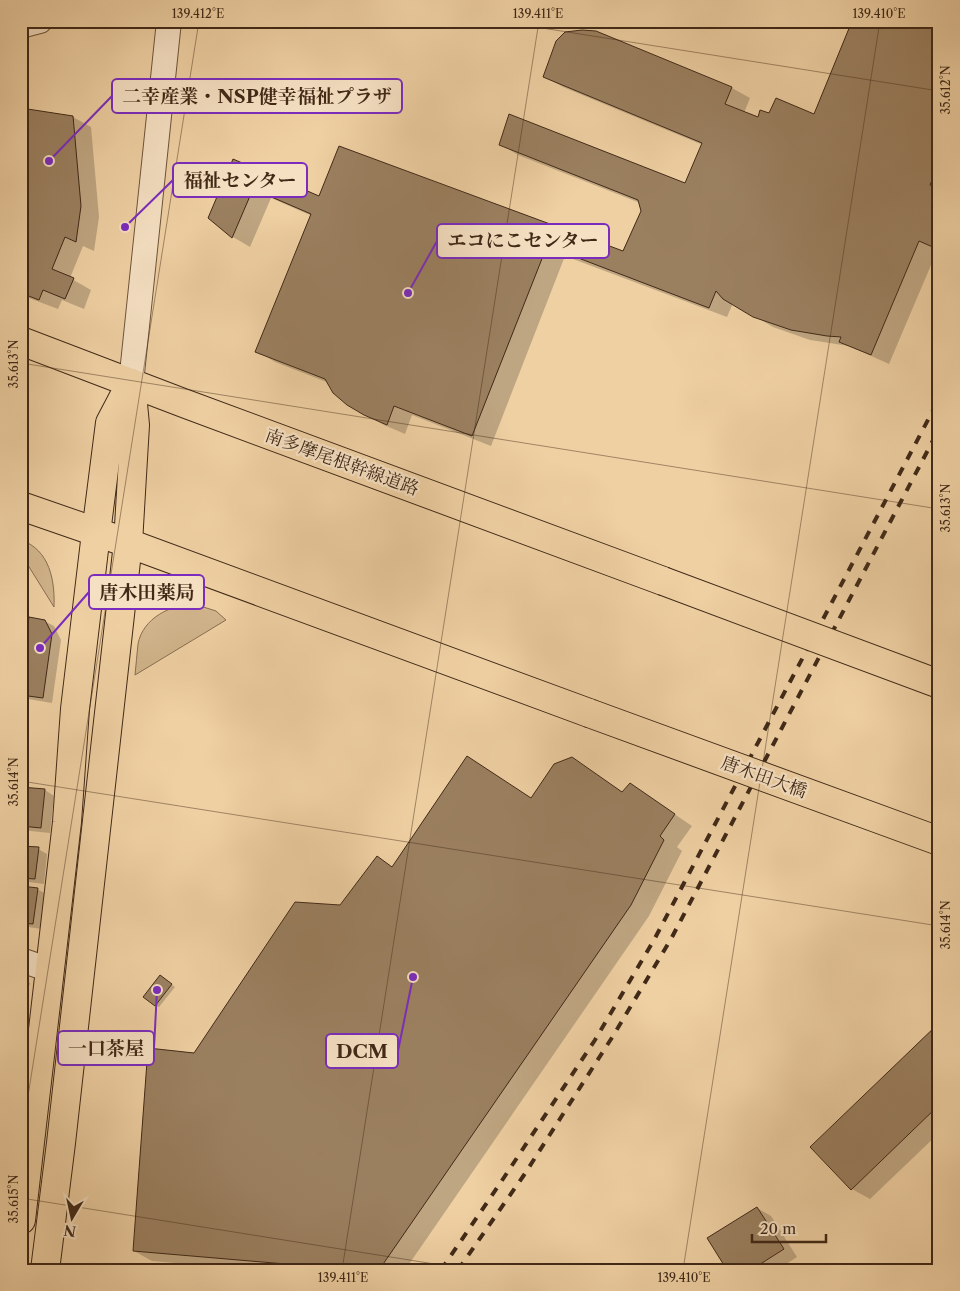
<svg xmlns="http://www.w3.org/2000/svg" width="960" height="1291" viewBox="0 0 960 1291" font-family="'Libre Caslon Text','Noto Serif JP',serif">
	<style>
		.green { fill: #d1b48b; stroke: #886e51 }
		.shadow { fill: #0003 }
		.building { fill: #9b8060; stroke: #402917 }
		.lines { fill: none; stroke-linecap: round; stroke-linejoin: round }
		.minor-casing { stroke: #6c533a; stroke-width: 26 }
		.major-casing { stroke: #402917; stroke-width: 30 }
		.minor { stroke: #f5e0c3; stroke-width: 24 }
		.major { stroke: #efd0a3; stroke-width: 28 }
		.rail { stroke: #402917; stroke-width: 4; stroke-dasharray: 9 9; stroke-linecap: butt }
		.major-bridge-casing { stroke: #402917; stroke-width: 30; stroke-linecap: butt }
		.major-bridge { stroke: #efd0a3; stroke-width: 28 }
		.ticks { fill: none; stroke: #402917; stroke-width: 1; stroke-opacity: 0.45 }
		.labels { text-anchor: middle; stroke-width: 4.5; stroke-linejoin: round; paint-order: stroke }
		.street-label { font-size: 18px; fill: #402917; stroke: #f5e0c3 }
		.leader { fill: none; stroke: #7b2cbf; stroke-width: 2 }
		.callout-dot { fill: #7b2cbf; stroke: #f5e0c3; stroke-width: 2 }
		.callout { fill: #f5e0c3; stroke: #7b2cbf; stroke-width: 2 }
		.callout-label { font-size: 19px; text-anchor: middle; font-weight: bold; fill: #402917 }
		.neatline { fill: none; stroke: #402917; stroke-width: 2 }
		.ticks-label { font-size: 12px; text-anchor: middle; fill: #402917 }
	</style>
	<rect width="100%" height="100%" fill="#efd0a3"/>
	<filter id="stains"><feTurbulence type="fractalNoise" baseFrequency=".004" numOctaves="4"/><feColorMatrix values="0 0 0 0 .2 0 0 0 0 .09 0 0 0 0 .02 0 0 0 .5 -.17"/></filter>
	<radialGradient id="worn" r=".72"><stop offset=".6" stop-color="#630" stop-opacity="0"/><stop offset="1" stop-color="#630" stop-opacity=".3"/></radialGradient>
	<!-- green -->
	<g class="green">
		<path d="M21 540C50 550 55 581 54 607L21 554Z"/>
		<path d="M194 604 216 611 226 620 135 675C136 665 137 654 138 644 143 618 170 605 194 604Z"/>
		<polygon points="21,974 29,983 21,1039"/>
	</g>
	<!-- shadow -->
	<g class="shadow">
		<polygon points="939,21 939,251 937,251 889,364 849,346 810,340 773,327 733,303 727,317 565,256 491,446 412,415 405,434 384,425 348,404 329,383 275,362 257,351 312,216 271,198 250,247 233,237 210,217 234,161 320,198 624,253 642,211 640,203 518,155 500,144 686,185 703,145 563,87 545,77 596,33 732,88 750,98 744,113 759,118 770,115 815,116"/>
		<polygon points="21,110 73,117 91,127 99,217 94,251 83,246 70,278 91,290 84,309 62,300 58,309 21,295"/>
		<polygon points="21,573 26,579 28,586 21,607"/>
		<polygon points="44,621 54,626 61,640 52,703 28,699 21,695"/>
		<polygon points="572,759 624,793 630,784 692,826 677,847 682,851 649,916 405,1270 257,1270 152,1261 134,1251 194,1054 341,906 377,858 394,868 532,799"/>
		<polygon points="21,762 29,767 21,787"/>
		<polygon points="21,788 45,790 54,796 50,833 21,830"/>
		<polygon points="21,847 38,849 47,854 44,884 21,881"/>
		<polygon points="21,887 37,889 46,894 42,929 28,927 27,938 21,937"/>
		<polygon points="164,979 175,987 159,1007 155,1005"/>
		<polygon points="939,1025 939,1133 870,1199 852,1189"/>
		<polygon points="757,1208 771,1216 797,1257 777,1270 729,1270"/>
	</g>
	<!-- building -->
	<g class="building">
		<polygon points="852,21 939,21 939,163 930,185 939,190 939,195 935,204 939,206 939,241 935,248 919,241 871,355 839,342 841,337 827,336 791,330 753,317 723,299 716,291 709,308 547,246 472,436 394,406 387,425 364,415 347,405 333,393 325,379 255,352 311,214 253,189 232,238 208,218 233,159 319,196 339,146 623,251 641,211 638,200 499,145 509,114 685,183 702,143 543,77 556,41 565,32 582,30 596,31 732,87 725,104 758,117 760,110 769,113 776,98 814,114"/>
		<polygon points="21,108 73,116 81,206 76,242 65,237 52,269 74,278 65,299 43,290 39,300 21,293"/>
		<polygon points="29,617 45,620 52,634 43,698 21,695 21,669"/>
		<polygon points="467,756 531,798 554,764 572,757 622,792 630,783 675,814 660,836 664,840 631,905 379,1270 356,1270 133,1251 148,1048 194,1053 295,902 340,905 377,856 392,867"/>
		<polygon points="21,787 45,789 41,828 21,826"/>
		<polygon points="21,846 39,847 35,879 21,878"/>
		<polygon points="21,886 38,888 33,924 21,923"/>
		<polygon points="160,975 172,984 155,1006 143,997"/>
		<polygon points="939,1023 939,1105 851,1190 810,1147"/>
		<polygon points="757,1207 784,1249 751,1270 727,1270 707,1238"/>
	</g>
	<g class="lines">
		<!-- minor casing -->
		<g class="minor-casing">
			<g id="minor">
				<polyline points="21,26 40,21"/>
				<polyline points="131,383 169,21"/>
				<polyline points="21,960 50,970"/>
			</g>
		</g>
		<!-- major casing -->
		<g class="major-casing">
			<g id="major">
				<polyline points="21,341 186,404 663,581"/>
				<polyline points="21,506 128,543 589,713"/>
				<polyline points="21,1220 67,822 75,709 96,533 110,423 131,383"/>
				<polyline points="45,1270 61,1143 128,543 135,425 131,383"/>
			</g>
		</g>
		<!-- minor -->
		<use href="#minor" class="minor"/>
		<!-- major -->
		<use href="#major" class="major"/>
		<!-- rail -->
		<g class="rail">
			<polyline points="441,1270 499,1185 595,1040 654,940 939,399"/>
			<polyline points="458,1270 524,1175 613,1036 671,939 939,429"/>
		</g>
		<!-- major-bridge casing -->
		<g class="major-bridge-casing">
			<g id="major-bridge">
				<polyline points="663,581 939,684"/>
				<polyline points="589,713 939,841"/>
			</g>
		</g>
		<!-- major-bridge -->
		<use href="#major-bridge" class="major-bridge"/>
	</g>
	<!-- ticks -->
	<path class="ticks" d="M498 21 939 91M21 363 939 509M21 781 939 926M21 1140 199 21M21 1198 472 1270M342 1270 539 21M683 1270 880 21"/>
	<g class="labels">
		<!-- street labels -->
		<g class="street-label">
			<text transform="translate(342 462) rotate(20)" y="6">南多摩尾根幹線道路</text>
			<text transform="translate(764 777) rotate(20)" y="6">唐木田大橋</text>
		</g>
	</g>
	<!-- callouts -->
	<path class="leader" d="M49 161L112 96M125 227L173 180M408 293L437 241M40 648L89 592M157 990L154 1048M413 977L398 1051"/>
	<g class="callout-dot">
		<circle cx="49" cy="161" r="5"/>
		<circle cx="125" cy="227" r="5"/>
		<circle cx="408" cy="293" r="5"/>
		<circle cx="40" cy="648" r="5"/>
		<circle cx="157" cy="990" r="5"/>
		<circle cx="413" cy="977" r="5"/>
	</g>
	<g class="callout">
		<rect x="112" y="79" width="290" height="34" rx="5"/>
		<rect x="173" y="163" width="134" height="34" rx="5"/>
		<rect x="437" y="224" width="172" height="34" rx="5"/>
		<rect x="89" y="575" width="115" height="34" rx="5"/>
		<rect x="58" y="1031" width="96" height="34" rx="5"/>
		<rect x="326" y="1034" width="72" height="34" rx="5"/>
	</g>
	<g class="callout-label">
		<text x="257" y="103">二幸産業・NSP健幸福祉プラザ</text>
		<text x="240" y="187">福祉センター</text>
		<text x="523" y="247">エコにこセンター</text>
		<text x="147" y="599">唐木田薬局</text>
		<text x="106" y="1055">一口茶屋</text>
		<text x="362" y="1058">DCM</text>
	</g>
	<!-- margin -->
	<rect width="960" height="1291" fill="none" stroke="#efd0a3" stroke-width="55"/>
	<!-- north arrow -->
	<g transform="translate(72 1218) rotate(189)" stroke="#f5e0c3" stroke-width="4" paint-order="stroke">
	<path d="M0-4L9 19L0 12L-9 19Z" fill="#402917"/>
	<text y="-8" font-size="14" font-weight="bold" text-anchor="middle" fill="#402917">N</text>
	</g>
	<!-- scale -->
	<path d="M752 1234v8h74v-8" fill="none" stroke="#402917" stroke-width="2.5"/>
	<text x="760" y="1234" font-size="15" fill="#402917" stroke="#f5e0c3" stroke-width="4" paint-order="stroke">20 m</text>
	<rect x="28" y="28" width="904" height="1236" class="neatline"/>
	<g class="ticks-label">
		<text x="198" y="18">139.412°E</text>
		<text x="538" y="18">139.411°E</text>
		<text x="879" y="18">139.410°E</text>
		<text transform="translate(946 90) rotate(-90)" y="4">35.612°N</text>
		<text transform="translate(14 364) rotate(-90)" y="4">35.613°N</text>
		<text transform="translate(946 508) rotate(-90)" y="4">35.613°N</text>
		<text transform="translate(14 782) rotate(-90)" y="4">35.614°N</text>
		<text transform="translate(946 925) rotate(-90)" y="4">35.614°N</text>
		<text transform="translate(14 1199) rotate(-90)" y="4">35.615°N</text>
		<text x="343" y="1282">139.411°E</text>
		<text x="684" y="1282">139.410°E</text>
	</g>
	<rect width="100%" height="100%" filter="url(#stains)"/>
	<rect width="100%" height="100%" fill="url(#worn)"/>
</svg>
